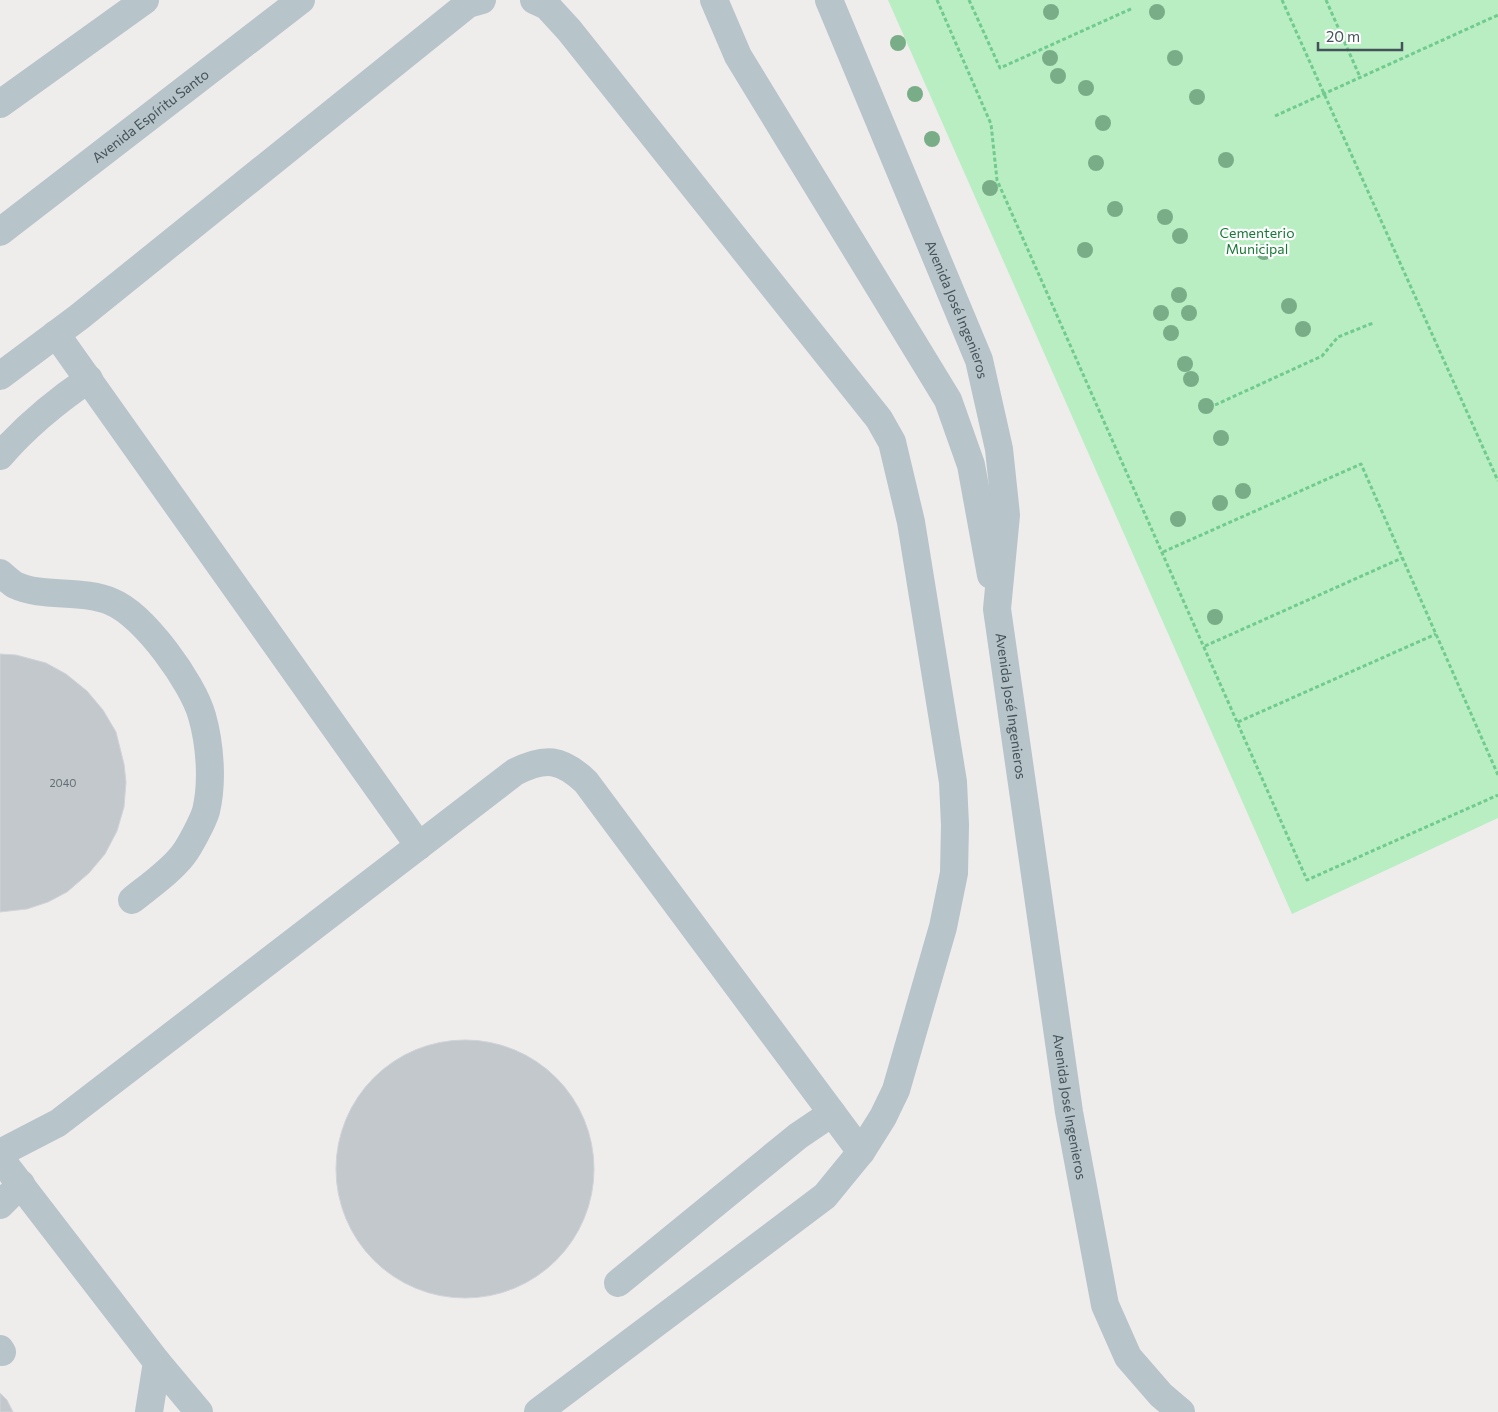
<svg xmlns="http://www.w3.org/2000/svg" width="1498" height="1412" viewBox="0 0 1498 1412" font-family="Commissioner,sans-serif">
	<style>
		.green { fill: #b9eec3 }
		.building { fill: #c3c8cc; stroke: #d0d4d8 }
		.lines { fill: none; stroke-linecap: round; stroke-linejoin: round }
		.path { stroke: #71cb8e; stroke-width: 3; stroke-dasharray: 4 2.5; stroke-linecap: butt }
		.minor { stroke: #b7c4c9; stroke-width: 28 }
		.tree { fill: #78ad87 }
		.labels { text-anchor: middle; stroke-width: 4.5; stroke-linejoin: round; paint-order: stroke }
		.number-label { font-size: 11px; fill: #647076 }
		.street-label { font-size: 14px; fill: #445359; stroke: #fff }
		.park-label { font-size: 14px; fill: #167935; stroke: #fff }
	</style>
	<rect width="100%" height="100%" fill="#efecec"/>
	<!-- green -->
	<polygon class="green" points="888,0 1498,0 1498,818 1292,914"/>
	<!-- building -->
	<g class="building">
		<polygon points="0,654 16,655 46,663 66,674 87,691 103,710 116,732 124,764 126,782 124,807 117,831 105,854 89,873 67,892 48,902 27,909 0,912"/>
		<circle cx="465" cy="1169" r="129"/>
		<polygon points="0,1393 7,1400 13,1412 0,1412"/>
	</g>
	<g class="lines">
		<!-- path -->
		<g class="path">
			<polyline points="937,0 991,124 997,180 1307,880 1498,795"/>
			<polyline points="969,0 1000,68 1133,8"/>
			<polyline points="1282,0 1498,481"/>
			<polyline points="1326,0 1360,77"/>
			<polyline points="1275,116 1498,15"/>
			<polyline points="1215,405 1322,356 1338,337 1373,323"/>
			<polyline points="1163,552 1361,464 1498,775"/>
			<polyline points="1205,646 1402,558"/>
			<polyline points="1238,722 1436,634"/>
		</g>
		<!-- minor -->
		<g class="minor">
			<polyline points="534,0 547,6 569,30 879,419 892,442 911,522 953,782 955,825 954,873 943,927 896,1090 883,1117 861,1152 825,1196 538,1412"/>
			<polyline points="714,0 738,56 948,400 971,465 991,575"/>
			<path id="s1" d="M829 0 979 360 999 449 1006 515 997 609 1069 1112 1105 1305 1128 1357 1161 1395 1181 1412"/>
			<polyline points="0,104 145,0"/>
			<path id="s2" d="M0 232 301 0"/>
			<polyline points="56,334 419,846"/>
			<polyline points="0,376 79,317 468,4 482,0"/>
			<path d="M0 456C27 425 55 402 89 379"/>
			<path d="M0 573C5 577 10 582 15 585 42 598 83 589 112 602 144 615 193 683 202 716 210 744 213 782 206 811 203 821 190 846 183 855 171 871 148 887 132 900"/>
			<path d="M0 1153 58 1123 515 772C545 757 561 758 586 782L861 1152"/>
			<polyline points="0,1158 157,1362 199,1412"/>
			<polyline points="0,1205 21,1184"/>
			<polyline points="618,1283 798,1136 832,1113"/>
			<polyline points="0,1349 2,1352"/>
			<polyline points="149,1412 157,1362"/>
		</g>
	</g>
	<!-- trees -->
	<g class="tree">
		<circle cx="1051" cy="12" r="8"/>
		<circle cx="1157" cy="12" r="8"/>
		<circle cx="898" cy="43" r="8"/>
		<circle cx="1050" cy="58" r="8"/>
		<circle cx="1175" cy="58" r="8"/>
		<circle cx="1058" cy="76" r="8"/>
		<circle cx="1086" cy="88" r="8"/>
		<circle cx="915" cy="94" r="8"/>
		<circle cx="1197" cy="97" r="8"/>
		<circle cx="1103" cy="123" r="8"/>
		<circle cx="932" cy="139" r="8"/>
		<circle cx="1226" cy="160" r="8"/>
		<circle cx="1096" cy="163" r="8"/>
		<circle cx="990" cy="188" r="8"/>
		<circle cx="1115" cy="209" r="8"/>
		<circle cx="1165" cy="217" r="8"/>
		<circle cx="1180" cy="236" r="8"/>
		<circle cx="1085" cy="250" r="8"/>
		<circle cx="1264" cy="252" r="8"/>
		<circle cx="1179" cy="295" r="8"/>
		<circle cx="1289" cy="306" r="8"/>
		<circle cx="1161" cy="313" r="8"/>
		<circle cx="1189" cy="313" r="8"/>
		<circle cx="1303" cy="329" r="8"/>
		<circle cx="1171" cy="333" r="8"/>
		<circle cx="1185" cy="364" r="8"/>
		<circle cx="1191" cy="379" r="8"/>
		<circle cx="1206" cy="406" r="8"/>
		<circle cx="1221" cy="438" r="8"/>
		<circle cx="1243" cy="491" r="8"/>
		<circle cx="1220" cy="503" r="8"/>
		<circle cx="1178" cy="519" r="8"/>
		<circle cx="1215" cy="617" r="8"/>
	</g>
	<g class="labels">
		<!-- number labels -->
		<g class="number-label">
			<text x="63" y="787">2040</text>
		</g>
		<!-- street labels -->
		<g class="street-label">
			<text dy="5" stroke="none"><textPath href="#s2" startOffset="190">Avenida Espíritu Santo</textPath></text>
			<text dy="5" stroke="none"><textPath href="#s1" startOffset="335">Avenida José Ingenieros</textPath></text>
			<text dy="5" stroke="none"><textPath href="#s1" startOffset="740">Avenida José Ingenieros</textPath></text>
			<text dy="5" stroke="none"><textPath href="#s1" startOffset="1145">Avenida José Ingenieros</textPath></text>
		</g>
		<!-- park labels -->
		<g class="park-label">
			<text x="1257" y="238">Cementerio<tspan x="1257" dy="16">Municipal</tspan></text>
		</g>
	</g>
	<!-- scale -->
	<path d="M1318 42v8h84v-8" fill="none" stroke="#445359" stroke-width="2.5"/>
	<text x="1326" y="42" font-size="15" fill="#445359" stroke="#ffffff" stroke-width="4" paint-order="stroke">20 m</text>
</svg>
